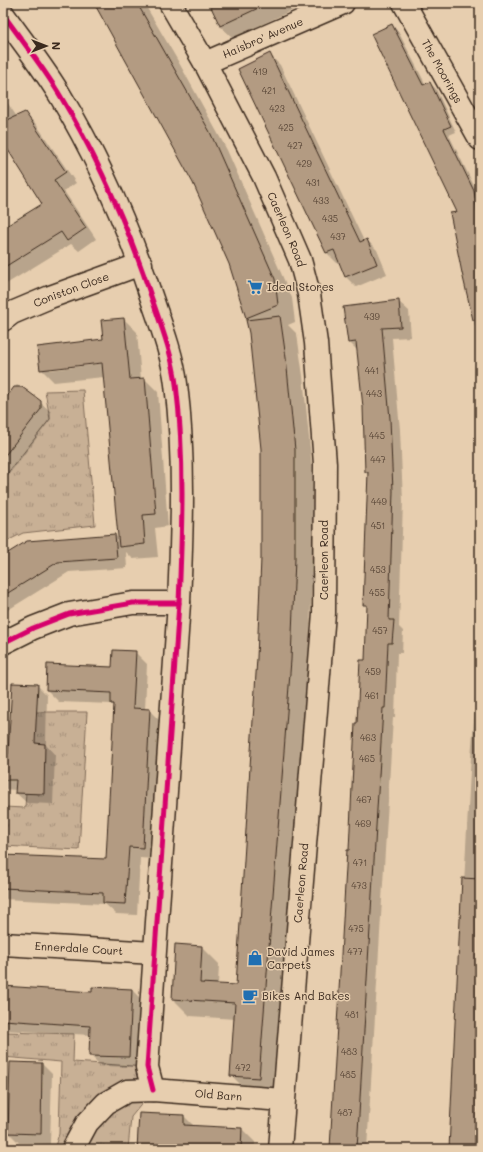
<svg xmlns="http://www.w3.org/2000/svg" width="483" height="1152" viewBox="0 0 483 1152" font-family="Mali,sans-serif">
	<style>
		.grass { fill: url(#grass-tufts); stroke: #826d5a }
		.shadow { fill: #0003; fill-rule: evenodd }
		.building { fill: #b39b82; stroke: #3b2a1e }
		.lines { fill: none; stroke-linecap: round; stroke-linejoin: round }
		.minor-casing { stroke: #3b2a1e; stroke-width: 25 }
		.secondary-casing { stroke: #3b2a1e; stroke-width: 25 }
		.minor { stroke: #e7ceaf; stroke-width: 22 }
		.secondary { stroke: #e7ceaf; stroke-width: 22 }
		.cycleway-casing { stroke: #e7ceaf; stroke-width: 8 }
		.cycleway { stroke: #d6006c; stroke-width: 5 }
		.labels { text-anchor: middle; stroke-width: 3; stroke-linejoin: round; paint-order: stroke }
		.number-label { font-size: 9px; fill: #594637 }
		.street-label { font-size: 11px; fill: #3b2a1e; stroke: #e7ceaf }
		.poi-label { font-size: 11px; fill: #3b2a1e; stroke: #e7ceaf; text-anchor: start }
	</style>
	<defs>
		<pattern id="grass-tufts" width="24" height="20" patternUnits="userSpaceOnUse"><rect width="24" height="20" fill="#c8b095"/><path d="M3 7l-1-3M5 7V3M7 7l1-3M15 17l-1-3M17 17v-4M19 17l1-3" fill="none" stroke="#a48f79"/></pattern>
	</defs>
	<rect width="100%" height="100%" fill="#e7ceaf"/>
	<filter id="ink" filterUnits="userSpaceOnUse"><feTurbulence type="fractalNoise" baseFrequency=".025" numOctaves="2"/><feDisplacementMap in="SourceGraphic" scale="8" xChannelSelector="R" yChannelSelector="G"/><feConvolveMatrix kernelMatrix="1 2 1 2 8 2 1 2 1" color-interpolation-filters="sRGB"/></filter>
	<g filter="url(#ink)">
		<!-- grass -->
		<g class="grass">
			<polygon points="83,390 95,525 23,533 3,543 3,479 50,419 45,391"/>
			<polygon points="31,712 87,712 79,850 3,846 3,807 25,808"/>
			<polygon points="3,1032 74,1034 73,1062 147,1067 153,1090 131,1117 128,1149 54,1149 59,1134 61,1062 3,1057"/>
		</g>
		<!-- shadow -->
		<g class="shadow">
			<polygon points="94,3 144,3 178,61 227,150 292,298 295,322 288,325 297,334 303,376 312,468 312,576 308,678 276,1095 249,1093 232,1076 235,1019 190,1016 173,999 202,947 219,964 218,985 237,986 258,658 262,558 262,449 249,321 246,318 229,264 194,183"/>
			<polygon points="210,3 300,3 301,6 233,38 220,26"/>
			<polygon points="471,3 480,3 480,12"/>
			<polygon points="391,25 398,31 426,85 430,83 436,89 456,132 449,135 480,198 480,384 476,380 475,327 451,214 458,212"/>
			<polygon points="270,55 280,65 364,241 367,240 377,250 387,274 356,287 346,277 340,262 337,263 327,253 240,69"/>
			<polygon points="3,96 17,117 25,113 36,124 76,183 64,191 96,239 79,251 71,244 3,286 3,229 43,204 3,140"/>
			<polygon points="398,301 409,311 411,337 392,338 400,430 403,501 399,627 403,631 402,653 397,653 395,718 393,718 367,1149 331,1149 358,724 366,661 368,609 364,604 368,475 366,472 364,407 358,351 349,342"/>
			<path d="M124 319 137 332 141 379H145L158 392 168 526 155 528 158 557 133 559 126 552 127 568 69 572 3 613V557L115 535 120 540 104 377 54 382 41 369 104 340ZM107 361V363L50 370V368Z"/>
			<polygon points="17,385 40,402 51,412 51,419 3,482 3,404"/>
			<polygon points="479,459 480,459 480,1149 450,1149 470,771 478,666 479,666 476,511 479,511"/>
			<polygon points="135,652 147,664 145,710 149,710 161,722 154,859 140,858 137,915 116,914 105,904 3,899 3,855 107,860 115,707 112,704 59,702 47,690 113,668"/>
			<polygon points="37,685 47,695 46,745 55,755 53,804 27,803 16,793 17,790 3,789 3,755 9,756"/>
			<polygon points="3,988 93,993 132,990 142,1000 140,1067 101,1066 90,1055 91,1035 3,1030"/>
			<polygon points="42,1064 52,1074 50,1144 19,1143 9,1133"/>
			<polygon points="184,1116 194,1126 242,1129 255,1142 255,1149 138,1149"/>
		</g>
		<!-- building -->
		<g class="building">
			<polygon points="94,3 137,3 210,132 275,279 278,305 246,318 229,264 193,183"/>
			<polygon points="209,3 269,3 220,26"/>
			<polygon points="392,24 423,85 430,82 451,126 444,129 474,191 480,227 480,319 473,320 462,273 450,213 457,212 371,34"/>
			<polygon points="270,53 360,242 367,239 377,264 345,277 334,250 326,253 238,69"/>
			<polygon points="25,112 66,172 54,180 86,228 67,241 61,232 3,268 3,228 42,204 3,142 3,122"/>
			<polygon points="399,300 401,327 382,328 390,419 393,491 389,620 394,620 392,643 388,643 385,708 383,708 357,1149 330,1148 347,850 349,850 355,723 357,723 360,660 365,660 367,605 363,605 368,472 365,472 363,407 356,342 348,343 343,307"/>
			<polygon points="280,316 286,358 295,450 295,558 291,660 259,1078 230,1076 235,1003 172,999 175,944 202,946 200,983 236,985 257,658 261,558 261,449 249,333 246,320"/>
			<polygon points="124,318 130,379 145,378 156,514 143,515 145,544 119,547 102,363 40,370 37,347 103,339 101,320"/>
			<polygon points="14,387 22,387 41,401 41,409 3,458 3,402"/>
			<polygon points="115,534 117,558 58,562 3,596 3,556 27,541"/>
			<polygon points="113,650 136,651 133,708 150,709 143,848 129,847 125,904 103,903 103,893 3,888 3,855 106,859 114,704 111,704 111,693 46,690 47,664 112,667"/>
			<polygon points="12,683 38,684 35,743 45,744 44,794 15,793 16,780 3,780 3,754 8,754"/>
			<polygon points="462,878 480,879 480,1069 476,1149 449,1149"/>
			<polygon points="3,986 92,992 92,987 132,989 129,1057 89,1056 90,1026 3,1020"/>
			<polygon points="10,1062 42,1063 41,1134 8,1133"/>
			<polygon points="139,1113 184,1115 184,1125 242,1128 241,1149 137,1149"/>
		</g>
		<g class="lines">
			<!-- minor casing -->
			<g class="minor-casing">
				<g id="minor">
					<path id="s1" d="M404 3 480 139"/>
					<path d="M3 14C22 41 44 68 61 97 99 160 129 229 152 299 161 325 173 357 176 384 185 457 182 530 179 603L147 1067 153 1090"/>
					<path id="s2" d="M205 63 343 3"/>
					<path id="s3" d="M3 320 12 313 50 297 141 264"/>
					<polyline points="3,643 33,628 69,614 133,603 179,603"/>
					<path id="s4" d="M3 944 154 953"/>
					<path id="s5" d="M73 1149 87 1123 106 1103 127 1091 153 1090 283 1100"/>
				</g>
			</g>
			<!-- secondary casing -->
			<g class="secondary-casing">
				<g id="secondary">
					<path id="s6" d="M170 3 205 63 264 177 300 260 309 294 316 343 325 464 324 613 280 1149"/>
				</g>
			</g>
			<!-- minor -->
			<use href="#minor" class="minor"/>
			<!-- secondary -->
			<use href="#secondary" class="secondary"/>
			<!-- cycleway casing -->
			<g class="cycleway-casing">
				<g id="cycleway">
					<path d="M3 14C22 41 44 68 61 97 99 160 129 229 152 299 161 325 173 357 176 384 185 457 182 530 179 603L147 1067 153 1090"/>
					<polyline points="3,643 33,628 69,614 133,603 179,603"/>
				</g>
			</g>
			<!-- cycleway -->
			<use href="#cycleway" class="cycleway"/>
		</g>
	</g>
	<!-- icons -->
	<defs>
		<g id="supermarket-bare" transform="scale(1.2)"><path d="M-6-5.5h2.5l.6 2H6L4.5 2H-2.5L-4.4-4H-6ZM-1.5 3.2a1.3 1.3 0 1 0 .1 0ZM3 3.2a1.3 1.3 0 1 0 .1 0Z" fill="#1f6fb2" stroke="#e7ceaf" stroke-width="2.5" paint-order="stroke"/></g>
		<g id="shop-bare" transform="scale(1.2)"><path d="M-5-2.5h2.3a2.7 3.5 0 0 1 5.4 0H5L5.5 6h-11ZM-1.5-2.5h3a1.5 2.3 0 0 0-3 0Z" fill="#1f6fb2" stroke="#e7ceaf" stroke-width="2.5" paint-order="stroke"/></g>
		<g id="cafe-bare" transform="scale(1.2)"><path d="M-5.5-4.5H6V0H3Q3 3.5 0 3.5H-2.5Q-5.5 3.5-5.5 0ZM3-3.2v2h1.7v-2ZM-6 4.5H4V6H-6Z" fill="#1f6fb2" stroke="#e7ceaf" stroke-width="2.5" paint-order="stroke"/></g>
	</defs>
	<g fill-rule="evenodd">
		<use href="#supermarket-bare" x="255" y="287"/>
		<use href="#shop-bare" x="255" y="958"/>
		<use href="#cafe-bare" x="250" y="996"/>
	</g>
	<g class="labels">
		<!-- number labels -->
		<g class="number-label">
			<text x="260" y="75">419</text>
			<text x="269" y="94">421</text>
			<text x="277" y="112">423</text>
			<text x="286" y="131">425</text>
			<text x="295" y="149">427</text>
			<text x="304" y="167">429</text>
			<text x="313" y="186">431</text>
			<text x="321" y="204">433</text>
			<text x="330" y="222">435</text>
			<text x="338" y="240">437</text>
			<text x="372" y="320">439</text>
			<text x="372" y="374">441</text>
			<text x="374" y="397">443</text>
			<text x="377" y="439">445</text>
			<text x="378" y="463">447</text>
			<text x="379" y="505">449</text>
			<text x="378" y="529">451</text>
			<text x="378" y="573">453</text>
			<text x="377" y="596">455</text>
			<text x="380" y="634">457</text>
			<text x="373" y="675">459</text>
			<text x="372" y="699">461</text>
			<text x="368" y="741">463</text>
			<text x="367" y="762">465</text>
			<text x="364" y="803">467</text>
			<text x="363" y="827">469</text>
			<text x="360" y="866">471</text>
			<text x="359" y="889">473</text>
			<text x="356" y="932">475</text>
			<text x="355" y="955">477</text>
			<text x="352" y="1018">481</text>
			<text x="349" y="1055">483</text>
			<text x="243" y="1071">472</text>
			<text x="348" y="1078">485</text>
			<text x="345" y="1116">487</text>
		</g>
		<!-- street labels -->
		<g class="street-label">
			<text dy="4" stroke="none"><textPath href="#s2" startOffset="63">Haisbro' Avenue</textPath></text>
			<text dy="4" stroke="none"><textPath href="#s1" startOffset="78">The Moorings</textPath></text>
			<text dy="4" stroke="none"><textPath href="#s6" startOffset="255">Caerleon Road</textPath></text>
			<text dy="4" stroke="none"><textPath href="#s3" startOffset="75">Coniston Close</textPath></text>
			<text transform="translate(324 560) rotate(-90)" y="4">Caerleon Road</text>
			<text transform="translate(301 883) rotate(-85)" y="4">Caerleon Road</text>
			<text dy="4" stroke="none"><textPath href="#s4" startOffset="76">Ennerdale Court</textPath></text>
			<text dy="4" stroke="none"><textPath href="#s5" startOffset="173">Old Barn</textPath></text>
		</g>
		<!-- poi labels -->
		<g class="poi-label">
			<text x="267" y="291">Ideal Stores</text>
			<text x="267" y="956">David James<tspan x="267" dy="13">Carpets</tspan></text>
			<text x="262" y="1000">Bikes And Bakes</text>
		</g>
	</g>
	<!-- margin -->
	<rect width="483" height="1152" fill="none" stroke="#e7ceaf" stroke-width="16"/>
	<rect x="8" y="8" width="467" height="1136" fill="none" stroke="#3b2a1e" stroke-width="1.5" filter="url(#ink)"/>
	<!-- north arrow -->
	<g transform="translate(46 46) rotate(90)" stroke="#e7ceaf" stroke-width="3" paint-order="stroke">
	<path d="M0-3L7 15L0 10L-7 15Z" fill="#3b2a1e"/>
	<text y="-6" font-size="11" font-weight="bold" text-anchor="middle" fill="#3b2a1e">N</text>
	</g>
</svg>
